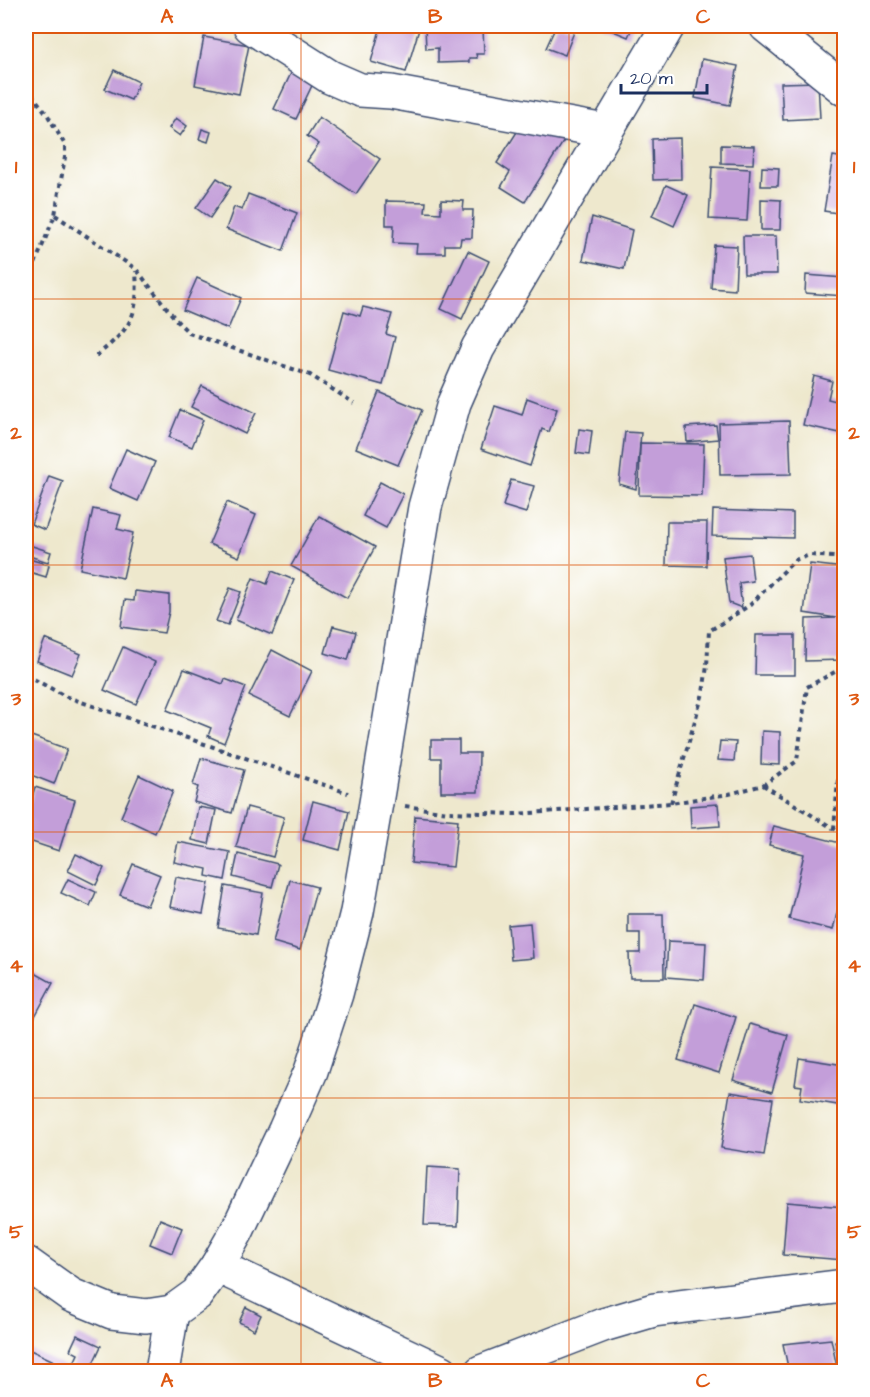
<svg xmlns="http://www.w3.org/2000/svg" width="870" height="1397" viewBox="0 0 870 1397" font-family="'Architects Daughter',sans-serif">
	<style>
		.building { fill: #c39ed9 }
		.lines { fill: none; stroke-linecap: round; stroke-linejoin: round }
		.minor-casing { stroke: #3b4b6f; stroke-width: 36 }
		.path { stroke: #3b4b6f; stroke-width: 4; stroke-dasharray: 4.5 4.5; stroke-linecap: butt }
		.minor { stroke: #fff; stroke-width: 33 }
		.grid { fill: none; stroke: #de5710; stroke-width: 1.5; stroke-opacity: 0.55 }
		.neatline { fill: none; stroke: #de5710; stroke-width: 2 }
		.grid-label { font-size: 20px; text-anchor: middle; font-weight: bold; fill: #de5710 }
	</style>
	<rect width="100%" height="100%" fill="#fff"/>
	<filter id="ink" filterUnits="userSpaceOnUse"><feTurbulence type="fractalNoise" baseFrequency=".0167" numOctaves="2"/><feDisplacementMap in="SourceGraphic" scale="12" xChannelSelector="R" yChannelSelector="G"/><feConvolveMatrix kernelMatrix="1 2 1 2 8 2 1 2 1" color-interpolation-filters="sRGB"/></filter>
	<filter id="wash" filterUnits="userSpaceOnUse"><feTurbulence type="fractalNoise" baseFrequency=".008" numOctaves="4" result="noise"/><feDisplacementMap in="SourceGraphic" scale="24" xChannelSelector="R" yChannelSelector="G"/><feGaussianBlur stdDeviation="1.35" result="paint"/><feColorMatrix in="noise" values="0 0 0 0 0 0 0 0 0 0 0 0 0 0 0 0 0 1.4 0 .05"/><feComposite in="paint" operator="in"/></filter>
	<g filter="url(#wash)">
		<rect width="100%" height="100%" fill="#eee8cd"/>
		<g id="blocks">
			<!-- building -->
			<g class="building">
				<polygon points="381,26 420,26 406,72 371,62"/>
				<polygon points="425,26 448,26 448,29 483,27 484,54 476,54 477,58 469,58 469,62 438,63 438,48 426,49"/>
				<polygon points="556,26 576,27 565,55 546,48"/>
				<polygon points="601,26 633,26 628,37"/>
				<polygon points="825,26 844,26 844,38"/>
				<polygon points="204,37 249,45 239,94 195,85"/>
				<polygon points="702,59 738,66 730,105 695,98"/>
				<polygon points="294,67 316,77 296,119 274,109"/>
				<polygon points="114,70 139,82 131,100 105,89"/>
				<polygon points="818,82 820,118 783,120 781,83"/>
				<polygon points="319,117 380,159 356,194 307,161 319,144 307,136"/>
				<polygon points="176,118 187,126 180,136 169,128"/>
				<polygon points="524,121 567,136 525,202 501,187 510,172 497,163"/>
				<polygon points="202,129 211,132 208,142 199,139"/>
				<polygon points="680,138 681,179 653,180 652,139"/>
				<polygon points="721,145 754,146 753,164 721,163"/>
				<polygon points="833,156 844,158 844,214 824,211"/>
				<polygon points="712,167 750,169 747,221 709,219"/>
				<polygon points="762,167 779,168 778,186 761,186"/>
				<polygon points="217,178 231,187 210,218 196,208"/>
				<polygon points="666,185 688,195 674,226 652,216"/>
				<polygon points="248,194 297,213 283,251 226,229 234,207 242,210"/>
				<polygon points="761,199 781,200 780,230 761,230"/>
				<polygon points="441,200 464,201 463,210 473,210 472,238 461,238 460,245 445,245 445,253 416,253 417,244 393,243 394,225 386,225 386,201 426,202 425,212 441,213"/>
				<polygon points="592,217 632,230 624,269 583,260"/>
				<polygon points="743,236 776,236 777,274 744,274"/>
				<polygon points="714,245 737,246 735,290 711,288"/>
				<polygon points="468,251 489,261 462,319 441,309"/>
				<polygon points="806,275 844,278 844,296 805,293"/>
				<polygon points="197,278 241,298 228,329 183,310"/>
				<polygon points="363,307 392,314 386,334 395,337 383,385 328,370 344,311 360,316"/>
				<polygon points="814,376 832,381 828,399 844,403 840,433 803,425"/>
				<polygon points="202,386 256,413 245,434 191,407"/>
				<polygon points="379,392 422,410 398,465 356,448"/>
				<polygon points="527,398 557,409 549,432 542,429 530,466 481,449 495,406 522,415"/>
				<polygon points="180,410 203,420 192,447 169,437"/>
				<polygon points="789,421 791,474 720,475 719,423"/>
				<polygon points="716,425 718,439 687,442 686,427"/>
				<polygon points="579,429 592,431 589,455 576,453"/>
				<polygon points="625,432 641,433 636,489 619,484"/>
				<polygon points="640,443 704,444 702,496 639,495"/>
				<polygon points="126,449 155,462 138,501 109,488"/>
				<polygon points="49,476 63,481 45,530 31,524"/>
				<polygon points="511,480 534,486 526,513 503,506"/>
				<polygon points="380,482 403,494 386,528 363,516"/>
				<polygon points="227,502 256,515 239,557 209,544"/>
				<polygon points="93,509 121,515 117,529 133,533 123,578 80,569"/>
				<polygon points="713,510 793,513 793,538 712,536"/>
				<polygon points="319,516 375,547 347,598 291,566"/>
				<polygon points="667,522 707,522 706,566 666,565"/>
				<polygon points="26,544 51,552 48,562 26,555"/>
				<polygon points="750,554 753,581 739,583 742,608 729,603 723,557"/>
				<polygon points="26,558 49,565 46,577 26,571"/>
				<polygon points="810,564 844,568 844,609 843,618 840,619 842,660 805,661 806,619 836,618 804,613"/>
				<polygon points="272,571 294,580 272,635 236,620 253,578 267,584"/>
				<polygon points="230,588 241,592 228,625 216,621"/>
				<polygon points="135,591 169,595 169,612 164,633 121,627 125,600 134,601"/>
				<polygon points="333,626 356,632 348,660 325,653"/>
				<polygon points="756,635 795,635 795,675 755,675"/>
				<polygon points="45,639 81,654 72,675 37,661"/>
				<polygon points="123,647 155,662 136,704 104,690"/>
				<polygon points="272,650 312,671 290,716 249,696"/>
				<polygon points="184,669 223,684 225,679 246,687 224,743 208,736 211,728 167,710"/>
				<polygon points="762,731 780,732 780,765 761,764"/>
				<polygon points="26,734 67,749 54,784 26,773"/>
				<polygon points="431,740 459,740 459,753 479,753 478,792 441,792 441,758 431,758"/>
				<polygon points="720,741 736,742 734,761 718,760"/>
				<polygon points="201,758 244,770 232,813 194,802 198,787 193,785"/>
				<polygon points="139,775 173,791 155,833 121,817"/>
				<polygon points="35,787 75,800 59,851 26,840 26,817"/>
				<polygon points="313,801 349,811 340,850 303,840"/>
				<polygon points="718,804 720,826 691,828 690,806"/>
				<polygon points="198,807 216,810 209,844 192,840"/>
				<polygon points="247,807 284,817 273,857 236,847"/>
				<polygon points="415,816 458,820 453,867 411,863"/>
				<polygon points="774,826 844,844 844,882 833,930 789,919 804,854 769,845"/>
				<polygon points="178,842 230,852 225,880 206,876 207,869 174,862"/>
				<polygon points="76,854 104,868 96,885 68,871"/>
				<polygon points="238,854 278,864 272,887 233,877"/>
				<polygon points="133,864 160,875 147,906 120,895"/>
				<polygon points="176,877 209,883 203,914 170,907"/>
				<polygon points="68,879 96,892 90,906 61,893"/>
				<polygon points="290,880 317,887 300,950 273,942"/>
				<polygon points="225,886 263,893 256,935 218,928"/>
				<polygon points="628,914 663,914 664,978 630,978 629,953 640,953 640,933 628,933"/>
				<polygon points="530,923 533,958 511,960 508,925"/>
				<polygon points="668,941 706,943 704,980 666,977"/>
				<polygon points="26,968 53,983 34,1018 26,1014"/>
				<polygon points="695,1004 736,1017 719,1073 678,1060"/>
				<polygon points="750,1024 788,1035 772,1092 733,1080"/>
				<polygon points="799,1058 844,1065 844,1106 800,1099 802,1086 795,1085"/>
				<polygon points="730,1092 773,1099 764,1155 721,1148"/>
				<polygon points="427,1167 460,1169 458,1226 424,1225"/>
				<polygon points="787,1202 844,1207 844,1260 783,1255"/>
				<polygon points="160,1219 182,1228 172,1253 150,1244"/>
				<polygon points="246,1307 261,1315 254,1330 239,1322"/>
				<polygon points="77,1335 101,1346 89,1372 26,1372 26,1348 71,1369 78,1354 70,1350"/>
				<polygon points="831,1339 838,1372 789,1372 783,1344"/>
				<polygon points="844,1339 844,1360 839,1361 835,1341"/>
			</g>
		</g>
	</g>
	<g filter="url(#ink)">
		<use href="#blocks" fill-opacity="0" stroke="#3b4b6f" stroke-width="1.5"/>
		<g class="lines">
			<!-- minor casing -->
			<g class="minor-casing">
				<g id="minor">
					<polyline points="250,26 330,77 360,90 391,92 605,131"/>
					<polyline points="766,26 844,89"/>
					<polyline points="26,1263 71,1295 112,1312 146,1316 172,1312 197,1294 217,1266 237,1231 285,1130 311,1071 336,994 357,912 376,803 425,507 454,403 478,348 668,26"/>
					<polyline points="217,1266 442,1372"/>
					<polyline points="162,1372 172,1312"/>
					<polyline points="481,1372 603,1325 654,1310 844,1286"/>
				</g>
			</g>
			<!-- path -->
			<g class="path">
				<polyline points="26,87 47,114 65,145 65,157 55,215 26,286"/>
				<polyline points="55,215 136,269 177,321 189,333 310,375 354,403"/>
				<path d="M96 356C131 328 139 317 136 271"/>
				<polyline points="26,675 67,697 348,793"/>
				<polyline points="763,785 844,835"/>
				<polyline points="671,803 703,693 707,666 709,631 750,605 795,560 810,555 844,558"/>
				<polyline points="405,806 448,812 516,814 671,803 729,794 763,785 797,761 807,687 844,667"/>
				<polyline points="834,829 844,705"/>
			</g>
			<!-- minor -->
			<use href="#minor" class="minor"/>
		</g>
	</g>
	<!-- grid -->
	<path class="grid" d="M301 26V1372M569 26V1372M26 299H844M26 565H844M26 832H844M26 1098H844"/>
	<!-- margin -->
	<rect width="870" height="1397" fill="none" stroke="#fff" stroke-width="66"/>
	<!-- scale -->
	<path d="M621 84v9h86v-9" fill="none" stroke="#1b2f5e" stroke-width="3"/>
	<text x="630" y="84" font-size="18" fill="#1b2f5e" stroke="#ffffff" stroke-width="4.5" paint-order="stroke">20 m</text>
	<rect x="33" y="33" width="804" height="1331" class="neatline"/>
	<g class="grid-label">
		<text x="167" y="23">A</text>
		<text x="435" y="23">B</text>
		<text x="703" y="23">C</text>
		<text x="16" y="173">1</text>
		<text x="854" y="173">1</text>
		<text x="16" y="439">2</text>
		<text x="854" y="439">2</text>
		<text x="16" y="705">3</text>
		<text x="854" y="705">3</text>
		<text x="16" y="972">4</text>
		<text x="854" y="972">4</text>
		<text x="16" y="1238">5</text>
		<text x="854" y="1238">5</text>
		<text x="167" y="1387">A</text>
		<text x="435" y="1387">B</text>
		<text x="703" y="1387">C</text>
	</g>
</svg>
